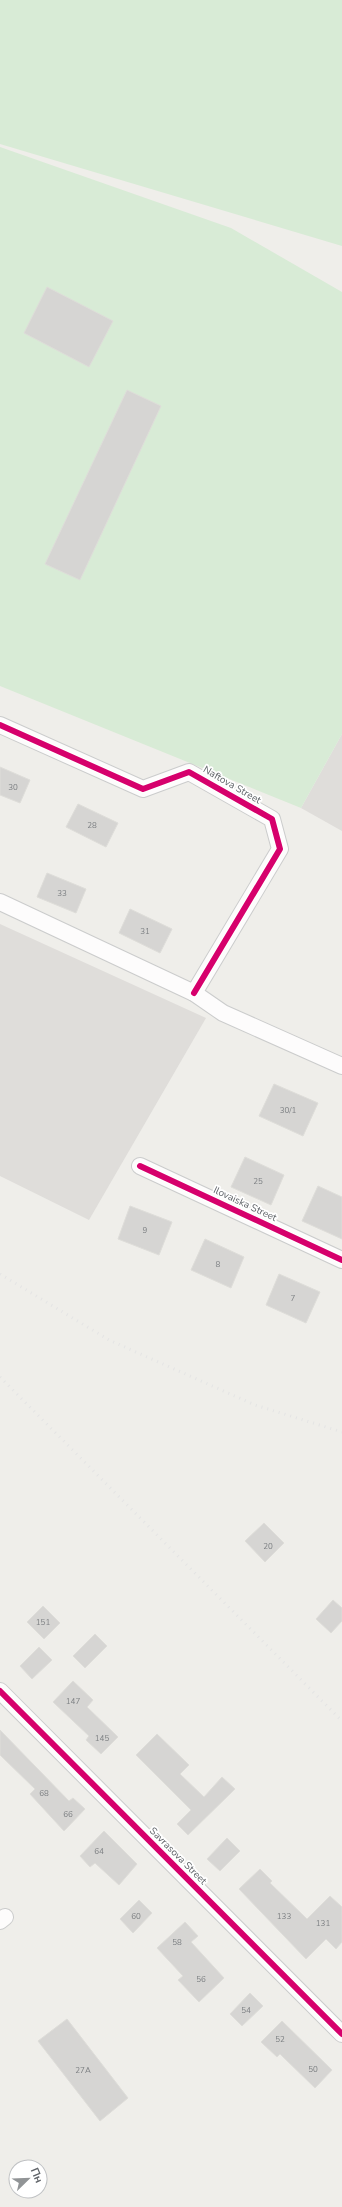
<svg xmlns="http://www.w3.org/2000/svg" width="342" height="2207" font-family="'Nunito Sans',sans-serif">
	<rect width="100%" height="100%" fill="#efeeea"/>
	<g fill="#dfddda">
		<polygon points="342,734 342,831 301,808"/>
		<polygon points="0,924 206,1018 89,1220 0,1176"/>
	</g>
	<g fill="#d8ebd6">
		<polygon points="0,0 342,0 342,246 0,144"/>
		<polygon points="0,147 231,228 342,292 342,734 301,808 0,686"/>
	</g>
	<g fill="#d6d5d3" stroke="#deddd9">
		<polygon points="47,287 113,321 89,367 24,333"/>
		<polygon points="127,390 161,406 80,580 45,564"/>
		<polygon points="0,767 30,780 20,803 0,795"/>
		<polygon points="78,804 118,823 106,847 66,827"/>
		<polygon points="47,873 86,889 76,913 37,897"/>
		<polygon points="130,909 172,929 160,953 119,933"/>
		<polygon points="274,1084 318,1103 303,1136 259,1116"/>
		<polygon points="245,1157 284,1175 271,1205 231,1187"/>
		<polygon points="318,1186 342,1197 342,1239 302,1221"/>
		<polygon points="130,1206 172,1222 159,1255 118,1239"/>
		<polygon points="205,1239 244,1257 231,1288 191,1270"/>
		<polygon points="279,1274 320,1292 306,1323 266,1305"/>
		<polygon points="264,1523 284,1543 265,1562 245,1541"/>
		<polygon points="333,1600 342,1608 342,1621 331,1633 316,1619"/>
		<polygon points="43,1606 60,1623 44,1639 27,1622"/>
		<polygon points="95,1634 107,1646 85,1668 73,1656"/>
		<polygon points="39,1647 52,1660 32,1679 20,1666"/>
		<polygon points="73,1681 93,1700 87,1707 118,1737 101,1754 86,1740 89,1736 53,1702"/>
		<polygon points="0,1730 69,1801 73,1798 85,1809 64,1831 30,1794 35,1789 0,1755"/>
		<polygon points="157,1734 189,1765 180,1774 204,1797 222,1777 235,1789 188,1835 177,1824 191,1810 136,1755"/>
		<polygon points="104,1831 137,1864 119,1885 95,1863 90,1867 80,1856"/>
		<polygon points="227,1838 240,1851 220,1871 207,1859"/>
		<polygon points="260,1869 272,1881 270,1883 307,1919 330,1896 342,1907 342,1942 336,1949 326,1939 306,1959 239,1889"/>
		<polygon points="139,1900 152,1913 133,1933 120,1919"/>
		<polygon points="185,1922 198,1936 191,1942 224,1978 199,2002 178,1980 183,1976 157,1948"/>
		<polygon points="250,1993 263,2006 242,2026 230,2014"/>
		<polygon points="67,2019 128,2098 100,2121 38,2041"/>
		<polygon points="282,2021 332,2070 315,2088 280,2054 277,2057 261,2042"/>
	</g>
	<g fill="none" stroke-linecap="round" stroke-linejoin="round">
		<g stroke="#cbcccc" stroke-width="18">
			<g id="minor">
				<polyline points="0,725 143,789 189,772 272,819 280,849 194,993"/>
				<polyline points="0,902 194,993 223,1013 342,1066"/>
				<polyline points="140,1166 342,1260"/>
				<polyline points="0,1691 342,2034"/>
				<polyline points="0,1921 5,1917"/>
			</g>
		</g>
		<use href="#minor" stroke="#fdfcfc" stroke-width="16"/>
		<g stroke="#e4e4e4" stroke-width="3" stroke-dasharray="1 5" stroke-linecap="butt">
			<polyline points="0,1274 109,1340 255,1405 342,1432"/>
			<polyline points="0,1377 342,1721"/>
		</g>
		<g stroke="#fff" stroke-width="8">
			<g id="cycleway">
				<polyline points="0,725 143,789 189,772 272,819 280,849 194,993"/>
				<polyline points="140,1166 342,1260"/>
				<polyline points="0,1691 342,2034"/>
			</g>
		</g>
		<use href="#cycleway" stroke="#d6006c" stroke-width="6"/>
	</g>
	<g text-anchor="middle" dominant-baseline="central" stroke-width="3.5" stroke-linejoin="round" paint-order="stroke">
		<g font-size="8" fill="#7e8184">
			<text x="13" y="787">30</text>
			<text x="92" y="825">28</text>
			<text x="62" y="893">33</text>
			<text x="145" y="931">31</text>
			<text x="288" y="1110">30/1</text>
			<text x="258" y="1181">25</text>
			<text x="145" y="1230">9</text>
			<text x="218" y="1264">8</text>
			<text x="293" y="1298">7</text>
			<text x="268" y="1546">20</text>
			<text x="43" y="1622">151</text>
			<text x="73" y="1701">147</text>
			<text x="102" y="1738">145</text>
			<text x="44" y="1793">68</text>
			<text x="68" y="1814">66</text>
			<text x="99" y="1851">64</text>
			<text x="136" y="1916">60</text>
			<text x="284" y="1916">133</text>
			<text x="323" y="1923">131</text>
			<text x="177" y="1942">58</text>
			<text x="201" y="1979">56</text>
			<text x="246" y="2010">54</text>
			<text x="280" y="2039">52</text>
			<text x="313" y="2069">50</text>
			<text x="83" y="2070">27А</text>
		</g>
		<g font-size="10" fill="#5f6368" stroke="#fff">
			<text transform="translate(232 785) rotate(30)">Naftova Street</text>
			<text transform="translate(245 1204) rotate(25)">Ilovaiska Street</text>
			<text transform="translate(178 1856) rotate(45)">Savrasova Street</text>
		</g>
	</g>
	<g transform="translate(28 2179) rotate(67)"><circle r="19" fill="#ffffff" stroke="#bfc1c3"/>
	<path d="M0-3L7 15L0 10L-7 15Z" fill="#919496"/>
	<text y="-6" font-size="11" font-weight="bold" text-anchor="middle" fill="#5f6368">Пн</text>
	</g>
</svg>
